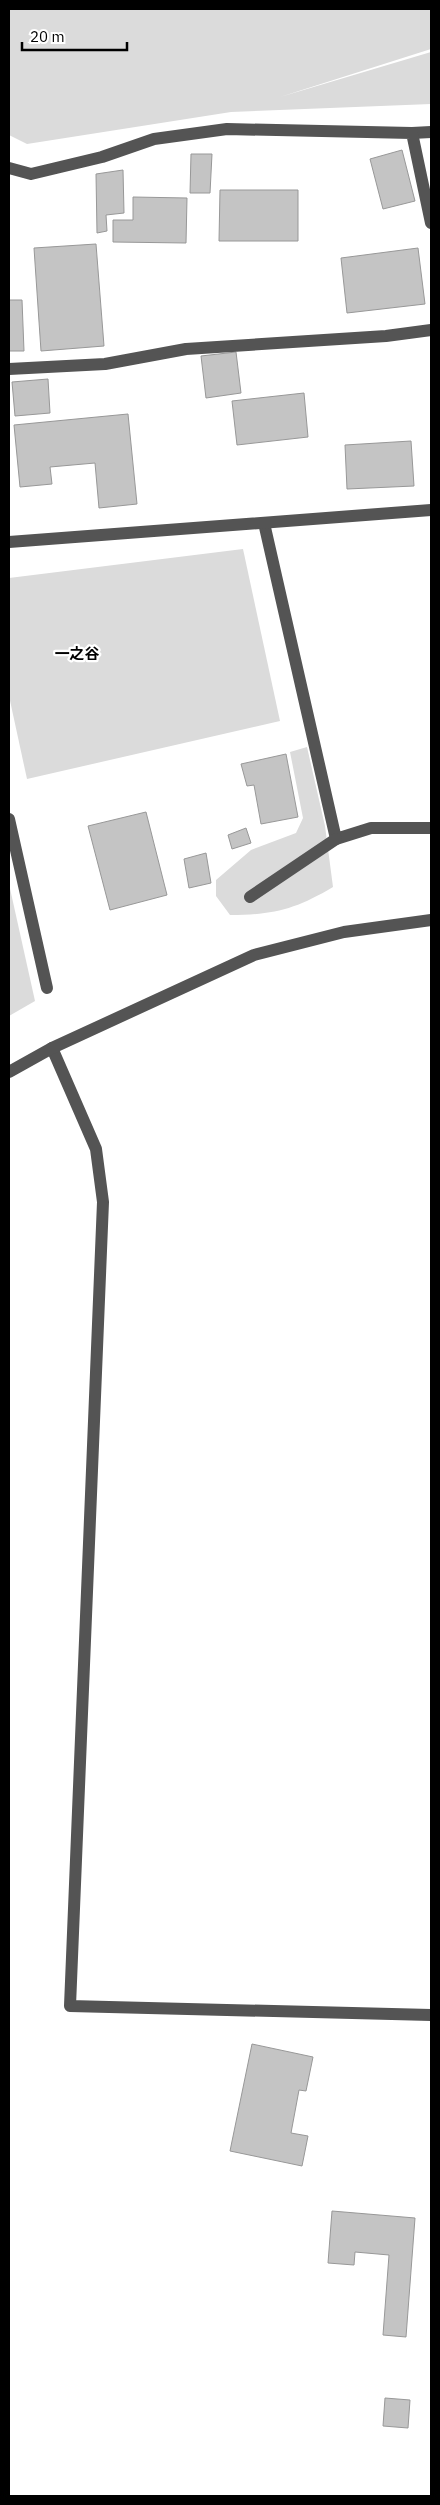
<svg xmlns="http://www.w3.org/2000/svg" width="440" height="2505" font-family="'IBM Plex Sans','Noto Sans JP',sans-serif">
	<rect width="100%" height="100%" fill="#fff"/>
	<g fill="#dbdbdb">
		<polygon points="9,9 431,9 431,49 280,97 431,52 431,104 231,112 27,144 9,135"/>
		<polygon points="243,549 280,721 27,779 9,696 9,578"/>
		<path d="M307,747L325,826L333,887C296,909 274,915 230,915L216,896V880L251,850L296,833L303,818L290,752Z"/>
		<polygon points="9,884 35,1001 9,1016"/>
	</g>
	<g fill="#c4c4c4" stroke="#989898">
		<polygon points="402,150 415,201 383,209 370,159"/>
		<polygon points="191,154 212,154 210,193 190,193"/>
		<polygon points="123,170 124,213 106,215 107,231 97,233 96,174"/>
		<polygon points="220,190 298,190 298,241 219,241"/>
		<polygon points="133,197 187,198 186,243 113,242 113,220 133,220"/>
		<polygon points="96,244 104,346 41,351 34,248"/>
		<polygon points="418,248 425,304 347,313 341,258"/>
		<polygon points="9,300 22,300 24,351 9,351"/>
		<polygon points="236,352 241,393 206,398 201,356"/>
		<polygon points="48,379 50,413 15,416 12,382"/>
		<polygon points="304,393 308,437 237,445 232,401"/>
		<polygon points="128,414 137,504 99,508 95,463 50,467 52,484 20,487 14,425"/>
		<polygon points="411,441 414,486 347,489 345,445"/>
		<polygon points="286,754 298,817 261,824 254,785 247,786 241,764"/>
		<polygon points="146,812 167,895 110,910 88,826"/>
		<polygon points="246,828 251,843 232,849 228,835"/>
		<polygon points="206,853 211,883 189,888 184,859"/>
		<polygon points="252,2044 313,2057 306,2091 299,2090 291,2133 308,2136 302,2166 230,2151"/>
		<polygon points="332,2211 415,2218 406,2337 383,2335 389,2255 355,2252 354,2265 328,2263"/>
		<polygon points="385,2398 410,2400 408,2428 383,2426"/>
	</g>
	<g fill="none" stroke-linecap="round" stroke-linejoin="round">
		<g stroke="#545454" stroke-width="12">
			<polyline points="412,133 431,132"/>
			<polyline points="9,168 31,174 102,157 154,139 227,129 412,133 431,223"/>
			<polyline points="9,369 105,364 186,349 386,336 431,330"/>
			<polyline points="264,523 336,839 371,828 431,828"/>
			<polyline points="9,542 431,510"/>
			<polyline points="9,819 47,988"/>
			<polyline points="250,897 336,839"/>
			<polyline points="52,1048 96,1149 103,1202 70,2006 431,2015"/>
			<polyline points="9,1072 52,1048 254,955 344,932 431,920"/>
		</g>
	</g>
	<g text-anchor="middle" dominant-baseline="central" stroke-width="4.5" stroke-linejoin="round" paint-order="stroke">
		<g font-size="15" font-weight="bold" fill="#000" stroke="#fff">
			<text x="77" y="653">一之谷</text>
		</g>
	</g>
	<rect width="440" height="2505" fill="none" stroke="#000000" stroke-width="20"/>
	<path d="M22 42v8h105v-8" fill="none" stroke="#000000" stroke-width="2.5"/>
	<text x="30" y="42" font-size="15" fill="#000000" stroke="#ffffff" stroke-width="4" paint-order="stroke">20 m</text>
</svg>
